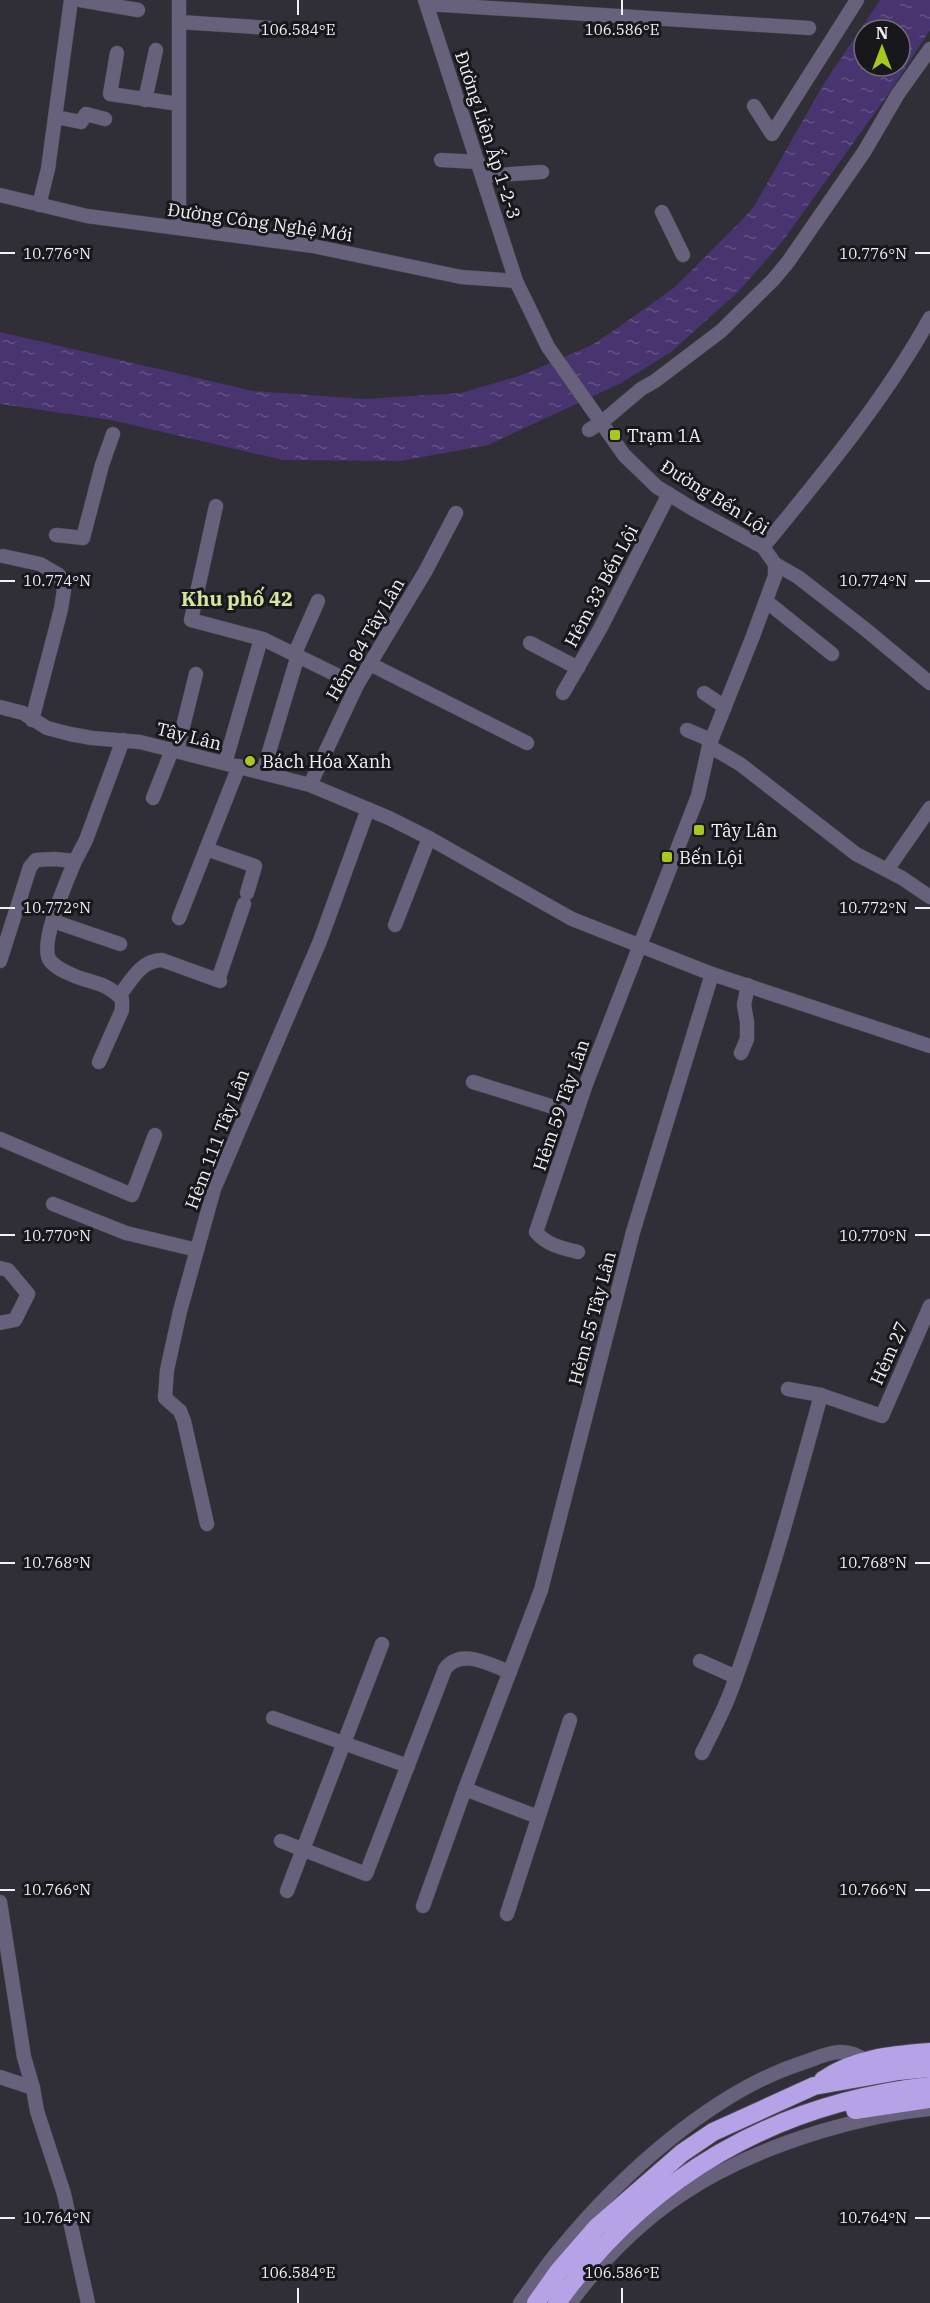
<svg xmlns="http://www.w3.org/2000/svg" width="930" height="2303" font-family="'IBM Plex Serif',serif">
	<defs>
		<pattern id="water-ripples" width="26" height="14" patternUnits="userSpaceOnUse" patternTransform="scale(1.5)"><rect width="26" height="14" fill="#48346f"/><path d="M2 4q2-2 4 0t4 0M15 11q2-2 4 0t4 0" fill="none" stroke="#635284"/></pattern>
	</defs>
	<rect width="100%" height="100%" fill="#302e37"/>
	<path fill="url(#water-ripples)" fill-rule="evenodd" d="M880,0H930V30L887,96L782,242L738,292L671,352L621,383L488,445L401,461L283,460L111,420L0,404V332L253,391L364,399L461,393L522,375L590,346L619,327L675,287L737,225L753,208L823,85ZM864,30H900V66H864Z"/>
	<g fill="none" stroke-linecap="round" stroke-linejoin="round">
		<g stroke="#4b4952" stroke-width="15">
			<g id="minor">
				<polyline points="80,0 138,10"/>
				<polyline points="425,0 516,281 548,347 624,455 657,487 693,509 763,547 775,564"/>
				<polyline points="427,4 809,28"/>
				<polyline points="179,22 270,28"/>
				<polyline points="117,53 110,94 179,104"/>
				<polyline points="145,100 156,50"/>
				<polyline points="754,106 772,134 857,0"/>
				<polyline points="56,117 81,122 86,114 105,119"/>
				<polyline points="441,160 478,162"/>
				<polyline points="483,176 542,172"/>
				<polyline points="0,195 87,216 313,246 461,277 516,281"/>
				<polyline points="39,205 48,169 71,0"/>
				<polyline points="662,212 683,255"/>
				<polyline points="179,228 179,0"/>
				<polyline points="589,430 602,422 641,389 655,381 721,331 773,280 788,262 864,152 898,94 930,49"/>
				<polyline points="216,506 191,620 263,639 357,685"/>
				<polyline points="56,535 83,538 102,465 113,434"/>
				<path d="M763,547C823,474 884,401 930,318"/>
				<polyline points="3,556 40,564 59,575 64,590 61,609 32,720"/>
				<polyline points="775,564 798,577 865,629 930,683"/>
				<polyline points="766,601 832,654"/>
				<polyline points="530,643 578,668"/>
				<polyline points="295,653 318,601"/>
				<polyline points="370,664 527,743"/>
				<polyline points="563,693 600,629 669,494"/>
				<polyline points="704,693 725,707"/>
				<polyline points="0,707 23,713 47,728 70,734 92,738 140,742 310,785 389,818 429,838 572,919 712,974 930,1046"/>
				<polyline points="687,730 711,740"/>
				<polyline points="709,746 740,764 856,854 902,878 930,897"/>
				<polyline points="177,751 196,674"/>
				<polyline points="225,763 261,639"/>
				<polyline points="263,772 298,655"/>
				<polyline points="310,785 357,685 425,572 456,513"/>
				<polyline points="153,798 172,750"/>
				<polyline points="206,849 255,866 247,893"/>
				<path d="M75,861C67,881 40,940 49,959C54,968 68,973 77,977C97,984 106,983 122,999V1010L99,1062"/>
				<polyline points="887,870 930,808"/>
				<polyline points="179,918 239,766"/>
				<polyline points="53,921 120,944"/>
				<polyline points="395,925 429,838"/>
				<polyline points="0,961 30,867 36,860 54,859 75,861 86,840 123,740"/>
				<polyline points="218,980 244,904"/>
				<path d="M119,996C131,981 141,960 162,960L220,981"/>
				<polyline points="741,1053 747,1039 747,1022 744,1005 748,985"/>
				<polyline points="473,1082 576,1114"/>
				<polyline points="0,1139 132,1195 155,1135"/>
				<polyline points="53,1204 126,1233 197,1250"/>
				<path d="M578,1252C561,1248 547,1245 536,1232L586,1084L698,796L709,746L753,636L775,576V564"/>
				<polyline points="0,1268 8,1270 28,1294 15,1320 0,1323"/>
				<polyline points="788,1389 821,1395 882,1416 930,1306"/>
				<polyline points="207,1524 184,1421 180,1411 165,1398 167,1370 180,1311 214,1189 320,941 368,809"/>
				<polyline points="700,1661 736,1677"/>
				<polyline points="273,1718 408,1766"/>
				<path d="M702,1753C712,1733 723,1712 731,1691C767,1594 794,1494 821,1395"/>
				<polyline points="465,1789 541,1590 633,1232 712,974"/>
				<path d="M281,1841L366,1874L445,1669C461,1647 490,1665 510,1672"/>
				<polyline points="287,1891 382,1644"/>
				<polyline points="0,1902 24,2057 33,2088"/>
				<polyline points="423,1906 465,1789 538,1817"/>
				<polyline points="507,1914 570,1720"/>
				<polyline points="0,2077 33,2088 37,2111 64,2194 88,2303"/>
				<path d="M520,2303C534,2285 546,2265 561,2248C620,2176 712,2092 802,2063C826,2055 843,2044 866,2061"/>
				<path d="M570,2303C639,2211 713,2164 822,2131C857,2121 894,2112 930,2109"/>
			</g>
		</g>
		<g stroke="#4b4952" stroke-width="20">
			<g id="highway">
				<path d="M823,2080C854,2058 893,2055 930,2052"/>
				<polyline points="855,2110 930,2099"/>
				<polyline points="536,2303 558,2272 597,2227 682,2153 713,2132 814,2086 899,2071 930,2068"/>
				<path d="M557,2303C648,2176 775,2103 930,2086"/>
			</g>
		</g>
		<use href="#minor" stroke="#68617c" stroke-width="14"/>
		<use href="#highway" stroke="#b6a2e7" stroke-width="18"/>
	</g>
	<path fill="none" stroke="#f2f0f6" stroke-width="2" d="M298,0V15M622,0V15M0,253H15M915,253H930M0,581H15M915,581H930M0,908H15M915,908H930M0,1235H15M915,1235H930M0,1563H15M915,1563H930M0,1890H15M915,1890H930M0,2218H15M915,2218H930M298,2288V2303M622,2288V2303"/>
	<g fill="#a7c81f" stroke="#18171b" stroke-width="2">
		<rect x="609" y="429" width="12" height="12" rx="3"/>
		<circle cx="250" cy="761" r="6"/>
		<rect x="693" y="824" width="12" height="12" rx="3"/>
		<rect x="661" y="851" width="12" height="12" rx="3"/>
	</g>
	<g text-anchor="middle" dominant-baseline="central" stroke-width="6" stroke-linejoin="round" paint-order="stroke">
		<g font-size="18" fill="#f2f0f6" stroke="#18171b">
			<text transform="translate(488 135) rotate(72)">Đường Liên Ấp 1-2-3</text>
			<text transform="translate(260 222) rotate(8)">Đường Công Nghệ Mới</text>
			<text transform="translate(715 497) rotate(32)">Đường Bến Lội</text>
			<text transform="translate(601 586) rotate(-62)">Hẻm 33 Bến Lội</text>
			<text transform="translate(365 639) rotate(-60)">Hẻm 84 Tây Lân</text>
			<text transform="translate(189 736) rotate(14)">Tây Lân</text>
			<text transform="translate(561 1105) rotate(-71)">Hẻm 59 Tây Lân</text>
			<text transform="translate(217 1139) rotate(-69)">Hẻm 111 Tây Lân</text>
			<text transform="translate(592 1318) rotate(-75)">Hẻm 55 Tây Lân</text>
			<text transform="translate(889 1353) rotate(-66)">Hẻm 27</text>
		</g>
		<g font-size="18" fill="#f2f0f6" stroke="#18171b" text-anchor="start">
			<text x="627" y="435">Trạm 1A</text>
			<text x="262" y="761">Bách Hóa Xanh</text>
			<text x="711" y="830">Tây Lân</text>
			<text x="679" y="857">Bến Lội</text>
		</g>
		<g font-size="20" font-weight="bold" fill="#d2e79b" stroke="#18171b">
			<text x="237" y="598">Khu phố 42</text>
		</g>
	</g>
	<g font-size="15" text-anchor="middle" fill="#f2f0f6" stroke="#18171b" stroke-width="6" stroke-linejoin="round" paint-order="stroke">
		<text x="298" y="35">106.584°E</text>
		<text x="622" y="35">106.586°E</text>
		<text x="57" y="259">10.776°N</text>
		<text x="873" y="259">10.776°N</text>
		<text x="57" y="586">10.774°N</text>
		<text x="873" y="586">10.774°N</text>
		<text x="57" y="913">10.772°N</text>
		<text x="873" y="913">10.772°N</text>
		<text x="57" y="1241">10.770°N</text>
		<text x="873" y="1241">10.770°N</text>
		<text x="57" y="1568">10.768°N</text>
		<text x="873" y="1568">10.768°N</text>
		<text x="57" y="1895">10.766°N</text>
		<text x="873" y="1895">10.766°N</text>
		<text x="57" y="2223">10.764°N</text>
		<text x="873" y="2223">10.764°N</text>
		<text x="298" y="2278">106.584°E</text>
		<text x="622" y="2278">106.586°E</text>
	</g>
	<g transform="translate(882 48)"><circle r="28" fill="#18171b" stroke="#6f6e73" stroke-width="1.5"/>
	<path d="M0-4.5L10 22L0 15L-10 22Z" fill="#a7c81f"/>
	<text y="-9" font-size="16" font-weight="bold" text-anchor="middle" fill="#f2f0f6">N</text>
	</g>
</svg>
